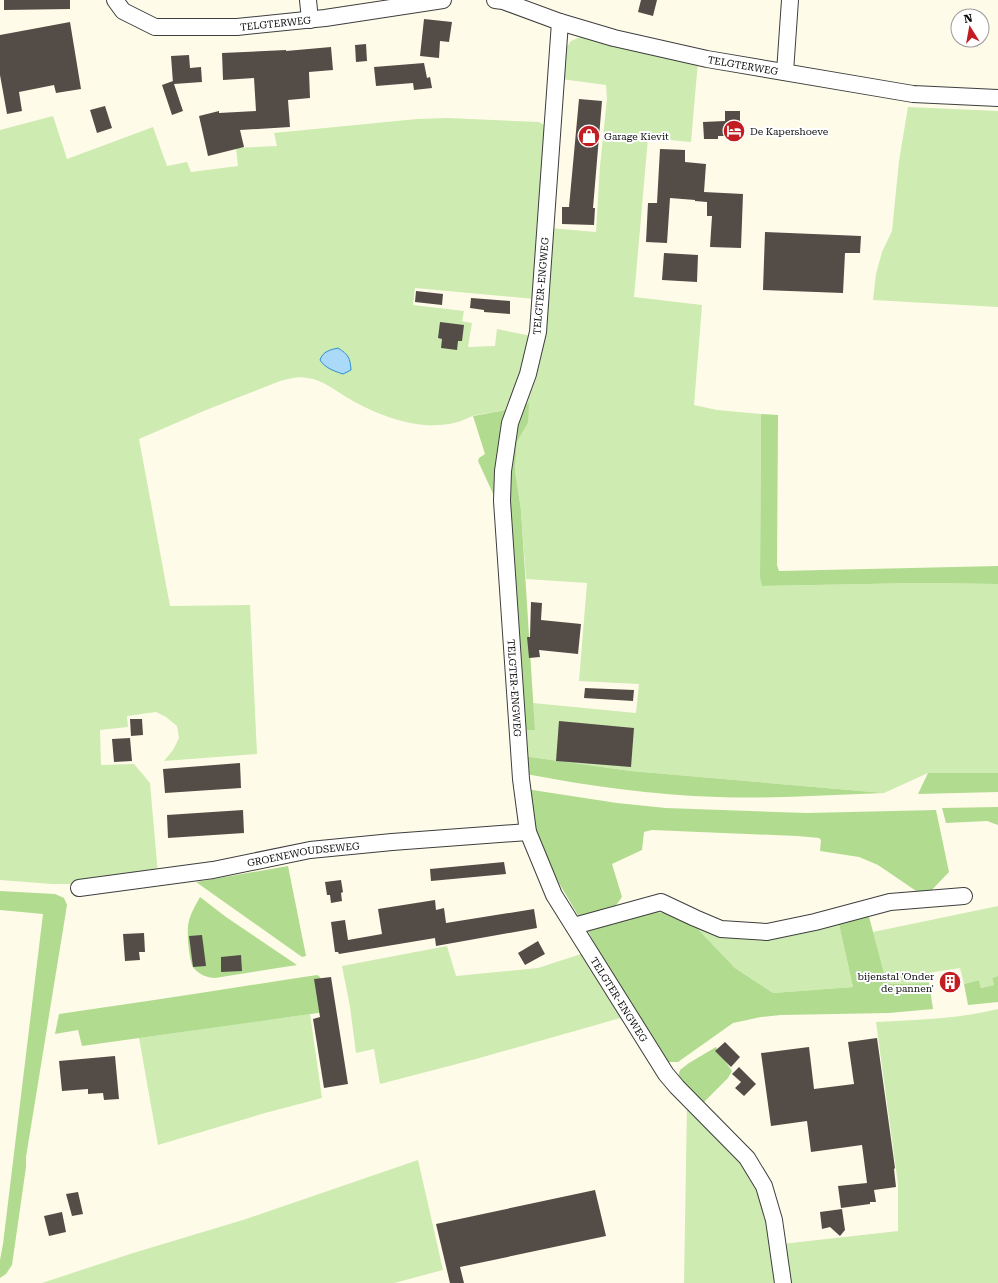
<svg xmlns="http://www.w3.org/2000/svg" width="998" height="1283" font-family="'Roboto Serif',serif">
	<rect width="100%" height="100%" fill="#fffbe9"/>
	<g fill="#ceebb1">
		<polygon points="583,36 698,61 691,142 648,138 634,297 702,305 694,405 717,410 761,414 760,578 762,586 920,583 998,584 998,773 928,773 884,793 631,771 523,756 521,730 535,730 533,703 636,713 639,684 579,681 587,583 526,579 521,510 515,470 517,442 528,423 524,406 549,228 596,232 600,166 607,99 606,85 561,79 565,49 571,41"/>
		<polygon points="908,107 998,111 998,307 873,300 876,274 882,252 892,231 899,161"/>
		<path d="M53,116L67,159L153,127L167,166L187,162L191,172L238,166L236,148L277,146L274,133L417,119L448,118L539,122L546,126L535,299L415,288L413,305L464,311L462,321L472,323L468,347L495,346L497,329L531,336L511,409C499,411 487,413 475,415C470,417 466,419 461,421C446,426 430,426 416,424C392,420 368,410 348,398C334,390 323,380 307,378C298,376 289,379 280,381L206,410L139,439L170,606L250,605L257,754L164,761L173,750L179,738L177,726L166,717L156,712L127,716L128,727L100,730L101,765L134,764L150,783L158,875L85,884H52L0,880V130Z"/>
		<polygon points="998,906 998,976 992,978 994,985 981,988 979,980 964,984 960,968 928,973 929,983 887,984 873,932"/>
		<polygon points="838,920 853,987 773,993 735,968 694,925 716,932"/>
		<polygon points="447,946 456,976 538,968 581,954 624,1017 476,1059 380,1084 374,1049 356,1053 350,1007 342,966"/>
		<path d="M998,1009V1283H788L782,1244L898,1231V1184L876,1022C917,1020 958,1019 998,1009Z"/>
		<polygon points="310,1014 322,1098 265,1113 158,1145 139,1038"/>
		<polygon points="687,1103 751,1172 762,1193 778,1283 684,1283"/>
		<polygon points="418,1160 443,1270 394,1283 42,1283 130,1254 246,1219"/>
	</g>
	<g fill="#b1dc90">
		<polygon points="529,403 528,423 517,442 515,470 521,510 535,730 521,730 508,519 511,446 524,406"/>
		<polygon points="511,409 496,500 478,461 479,458 485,454 473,416"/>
		<polygon points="761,414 778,415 777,565 779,571 998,566 998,584 920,583 762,586 760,578"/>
		<path d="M523,756L631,771L884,793C828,795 772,799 717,797C653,795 589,786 526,774Z"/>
		<polygon points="928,773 998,773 998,792 918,794"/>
		<polygon points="526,789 617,803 666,808 806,813 936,810 949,872 925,897 878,865 859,857 820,851 821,840 819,838 797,836 652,830 644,832 642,850 612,864 622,897 614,908 579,917 546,861 534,832"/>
		<polygon points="998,807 998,825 987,821 946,823 942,808"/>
		<polygon points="288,866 306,956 302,957 196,882"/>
		<polygon points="0,891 55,894 64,898 67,905 26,1157 26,1167 12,1265 6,1274 0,1278 0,1260 3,1244 43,914 0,910"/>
		<path d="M200,897L226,917L297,965L215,978C207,978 198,974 193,967C189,960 187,934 188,926C189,916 195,906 200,897Z"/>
		<polygon points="648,911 674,914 694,925 735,968 773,993 853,987 838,920 868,913 887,984 929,983 933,1009 889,1013 781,1015 761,1017 733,1023 678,1062 665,1062 614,981 588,931 620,919"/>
		<path d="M317,975L319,976L321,979L326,1011L318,1013L82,1046L78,1030L55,1034L59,1014C145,1002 231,988 317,975Z"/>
		<polygon points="998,976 998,1002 968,1005 964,984 979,980 981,988 994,985 992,978"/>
		<polygon points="716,1047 732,1071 728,1078 702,1104 678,1077 680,1070 689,1063"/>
	</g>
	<path fill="#abdaf9" stroke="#2e8fd4" d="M338,348C349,355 350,358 351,370L343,374C334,371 325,368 320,360C323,351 330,350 338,348Z"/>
	<g fill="#544c47">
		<polygon points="4,0 70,0 70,9 4,10"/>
		<polygon points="641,0 657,0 653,16 638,12"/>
		<polygon points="424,19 452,22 449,42 440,41 439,58 420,56"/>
		<polygon points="70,22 81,89 56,93 54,85 19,92 22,111 7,114 0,75 0,35"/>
		<polygon points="366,44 367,61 356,62 355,45"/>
		<polygon points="331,47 333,70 309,72 310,98 288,100 290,127 240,130 244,147 208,156 199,116 219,111 219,113 256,111 254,78 223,80 222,53 286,50 286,51"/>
		<polygon points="189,55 190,68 201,67 202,82 174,84 183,111 172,115 162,85 173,81 173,83 171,56"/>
		<polygon points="424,63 427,78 430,77 432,88 414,90 413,83 376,86 374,67"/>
		<polygon points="579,99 602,101 593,208 595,208 594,225 562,224 562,207 569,207"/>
		<polygon points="105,106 112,128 97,133 90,110"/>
		<polygon points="725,111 740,111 740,136 718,136 718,139 704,139 703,122 725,121"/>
		<polygon points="660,149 685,150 685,162 706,164 704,192 743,194 741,248 710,247 712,216 707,216 707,202 695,201 695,200 670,198 667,243 646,242 648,203 657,203"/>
		<polygon points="765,232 861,236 860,253 845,253 843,293 763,290"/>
		<polygon points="664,253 698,255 697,282 662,280"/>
		<polygon points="416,291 443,294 442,305 415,302"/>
		<polygon points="471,298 510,301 510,314 484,312 484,310 470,308"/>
		<polygon points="440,322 464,325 462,341 458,341 457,350 441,348 442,339 438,338"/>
		<polygon points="531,602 542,603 541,620 581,624 578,654 539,650 540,657 529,658 527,637 530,637"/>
		<polygon points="585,688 634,690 633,701 584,698"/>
		<polygon points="130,719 142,719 143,735 131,736"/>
		<polygon points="559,721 634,728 631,767 556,761"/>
		<polygon points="130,738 132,761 114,762 112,739"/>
		<polygon points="240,763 241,788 165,793 163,769"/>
		<polygon points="243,810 244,833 168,838 167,815"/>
		<polygon points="504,862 506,874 431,881 430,869"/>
		<polygon points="341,880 343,892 341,893 342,901 331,903 330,895 327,895 325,882"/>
		<polygon points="435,900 436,910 444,908 446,923 534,909 537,928 436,946 435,938 339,954 338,952 335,952 331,922 345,920 348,940 382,934 378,909"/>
		<polygon points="144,933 145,952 139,952 140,960 125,961 123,934"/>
		<polygon points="202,935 206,966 193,967 189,936"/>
		<polygon points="538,941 545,954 525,965 518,953"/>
		<polygon points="241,955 242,971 221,972 221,957"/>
		<polygon points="331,977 348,1084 324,1088 313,1019 320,1017 314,979"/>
		<polygon points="877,1038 895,1168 894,1169 896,1187 874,1190 876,1202 870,1202 870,1204 841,1208 838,1186 867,1183 862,1145 811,1152 807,1121 771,1126 761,1053 809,1047 814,1089 854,1084 848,1042"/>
		<polygon points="725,1042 740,1057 731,1067 715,1051"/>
		<polygon points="115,1056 119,1099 104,1100 103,1093 88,1094 88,1089 62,1091 59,1061"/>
		<polygon points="739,1067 756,1084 744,1096 735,1088 741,1082 732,1074"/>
		<polygon points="595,1190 606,1236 460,1267 464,1283 450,1283 436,1224"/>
		<polygon points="78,1192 83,1214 72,1216 66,1194"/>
		<polygon points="842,1209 845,1230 840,1236 830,1227 822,1229 820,1212"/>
		<polygon points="62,1212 66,1232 49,1236 44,1216"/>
	</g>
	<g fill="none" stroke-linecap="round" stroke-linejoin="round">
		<g stroke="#3e3e3e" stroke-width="18">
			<g id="minor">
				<path id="s1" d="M115,0L123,11L155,27H237L325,18L443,0"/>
				<polyline points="308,0 310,20"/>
				<path id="s2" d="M495,0L503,1L560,22L614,38L707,59L913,94L998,98"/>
				<path id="s3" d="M560,22L538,332L528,374L510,423L503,471L502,501L521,779L528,832L554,895L666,1074L677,1087L747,1158L764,1186L774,1220L783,1283"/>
				<polyline points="785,72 790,0"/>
				<path id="s4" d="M79,888L213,870L310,850L392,842L528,832"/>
				<polyline points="574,926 661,902 695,918 721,929 767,932 815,922 890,902 964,896"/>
			</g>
		</g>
		<use href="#minor" stroke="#fff" stroke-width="16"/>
	</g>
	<defs>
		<g id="hotel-disc" transform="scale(1.15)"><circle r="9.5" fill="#c11d22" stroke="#fff"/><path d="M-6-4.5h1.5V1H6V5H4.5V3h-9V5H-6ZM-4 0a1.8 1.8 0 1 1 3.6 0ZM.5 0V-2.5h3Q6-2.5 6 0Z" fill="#fff"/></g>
		<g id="shop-disc" transform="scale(1.15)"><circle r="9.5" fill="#c11d22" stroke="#fff"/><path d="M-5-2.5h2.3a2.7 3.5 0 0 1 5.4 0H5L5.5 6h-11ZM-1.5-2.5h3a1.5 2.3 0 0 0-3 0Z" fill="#fff"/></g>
		<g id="building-disc" transform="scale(1.15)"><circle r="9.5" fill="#c11d22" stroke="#fff"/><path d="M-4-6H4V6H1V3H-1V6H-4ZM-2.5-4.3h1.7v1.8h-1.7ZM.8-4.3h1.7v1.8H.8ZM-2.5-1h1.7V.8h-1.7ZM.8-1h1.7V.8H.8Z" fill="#fff"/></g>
	</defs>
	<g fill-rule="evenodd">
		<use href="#hotel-disc" x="734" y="131"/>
		<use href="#shop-disc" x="589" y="136"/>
		<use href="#building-disc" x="950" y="982"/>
	</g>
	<g text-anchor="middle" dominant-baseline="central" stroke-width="4" stroke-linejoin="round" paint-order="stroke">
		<g font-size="10" fill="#0b0b0b" stroke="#fff">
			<text stroke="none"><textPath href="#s1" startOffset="170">TELGTERWEG</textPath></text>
			<text stroke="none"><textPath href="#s2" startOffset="257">TELGTERWEG</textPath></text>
			<text transform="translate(541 286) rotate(-85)">TELGTER-ENGWEG</text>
			<text stroke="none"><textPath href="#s3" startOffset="672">TELGTER-ENGWEG</textPath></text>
			<text stroke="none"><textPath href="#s4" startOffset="227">GROENEWOUDSEWEG</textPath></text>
			<text stroke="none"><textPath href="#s3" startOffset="1008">TELGTER-ENGWEG</textPath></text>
		</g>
		<g font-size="10" fill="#0b0b0b" stroke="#fff" text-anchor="start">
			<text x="750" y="131">De Kapershoeve</text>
			<text x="604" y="136">Garage Kievit</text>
			<text x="934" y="976" text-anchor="end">bijenstal 'Onder<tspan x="934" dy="12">de pannen'</tspan></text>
		</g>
	</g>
	<g transform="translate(970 28) rotate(349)"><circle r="19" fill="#ffffff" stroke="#9d9d9d"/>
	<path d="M0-3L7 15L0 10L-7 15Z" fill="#c11d22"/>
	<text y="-6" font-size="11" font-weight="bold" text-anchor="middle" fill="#0b0b0b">N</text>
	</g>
</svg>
